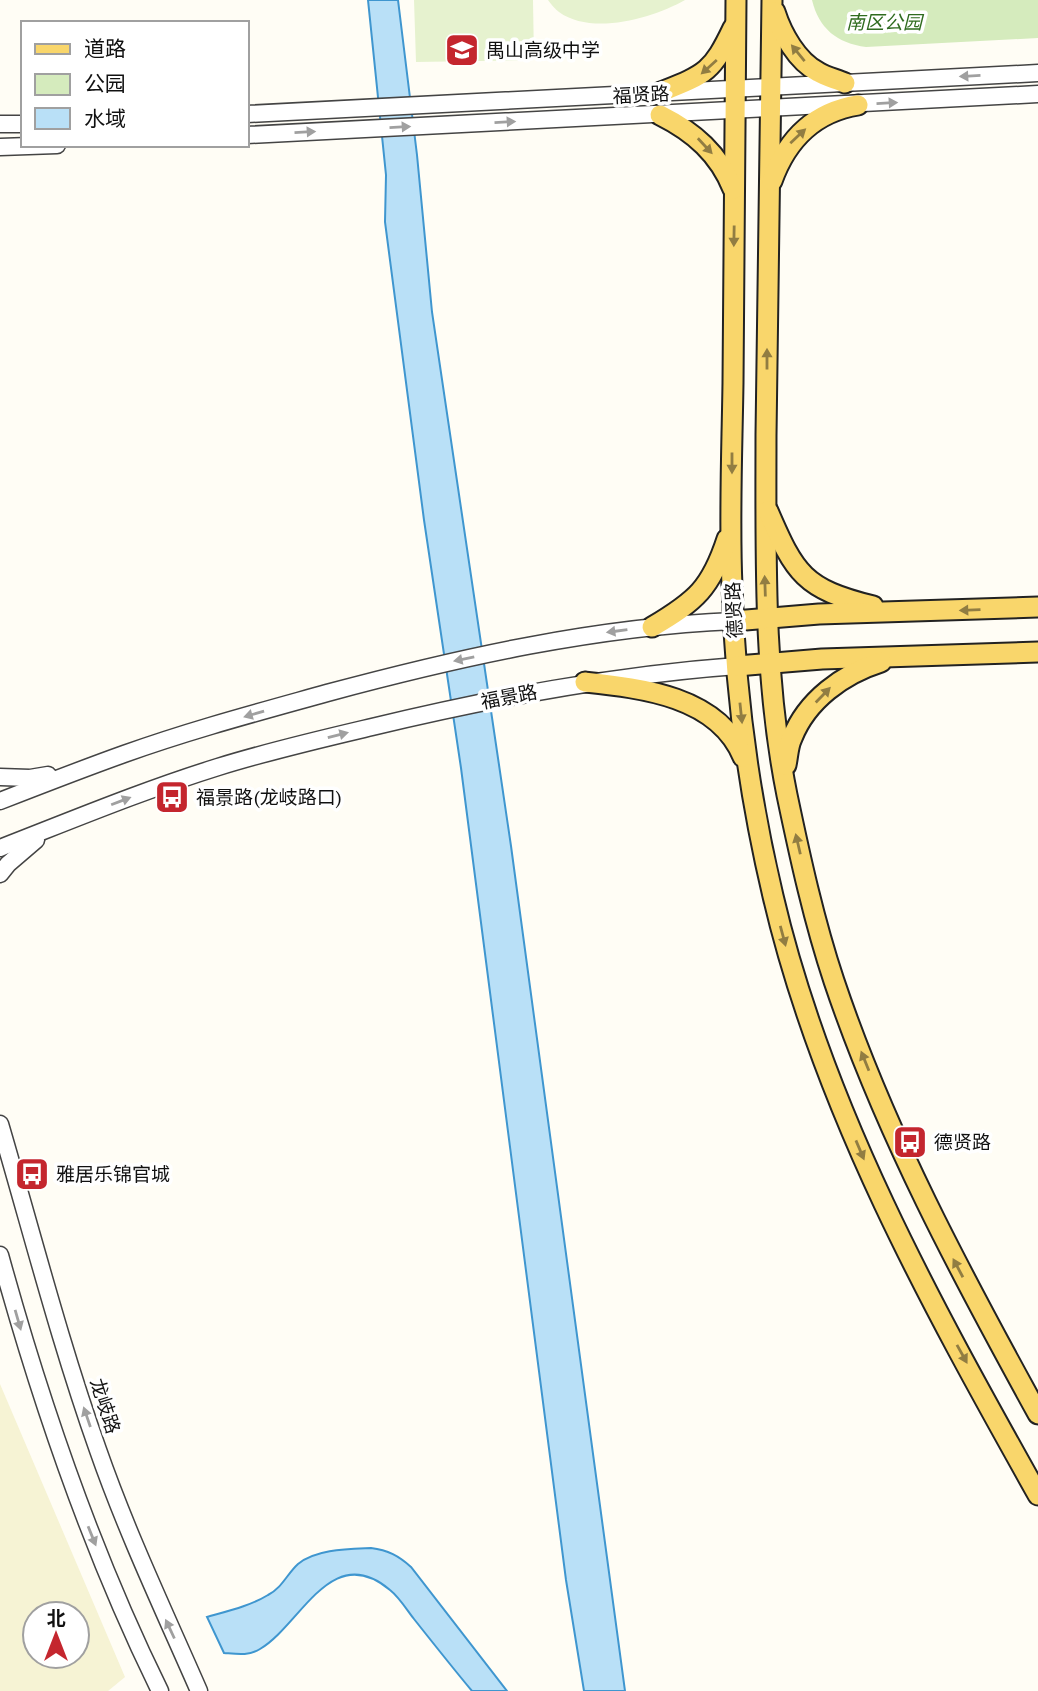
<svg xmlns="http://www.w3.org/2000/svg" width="1038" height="1691" font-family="'Crimson Pro','Noto Sans SC',serif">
	<rect width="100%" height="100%" fill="#fffdf5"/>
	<path fill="#f6f3d4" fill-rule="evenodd" d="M0,1384L125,1677L108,1691H0ZM35,1614H77V1656H35Z"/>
	<path fill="#d5ebbd" d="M812,0H1038V38L866,47C837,43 819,29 812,0Z"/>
	<g fill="#e6f2cf">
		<polygon points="414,0 533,0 534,60 416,62"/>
		<path d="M548,0H685C653,18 592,36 559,12C555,9 551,4 548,0Z"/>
	</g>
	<g fill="#b9e0f7" stroke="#3f96cf" stroke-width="2">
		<polygon points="368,0 398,0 417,155 432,312 511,846 625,1691 584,1691 566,1580 461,768 424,520 385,222 386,175"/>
		<path d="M371,1548C388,1550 399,1556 411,1567L507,1691H472C452,1667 433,1643 414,1619C407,1610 399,1597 390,1590C331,1540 301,1625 260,1649C249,1656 237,1654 224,1653L207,1617C228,1611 250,1606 268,1595C282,1588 287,1574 298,1564C316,1549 349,1549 371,1548Z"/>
	</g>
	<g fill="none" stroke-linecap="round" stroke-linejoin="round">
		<g stroke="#444" stroke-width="19">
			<g id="minor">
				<polyline points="247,114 1038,73"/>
				<polyline points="0,124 23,124"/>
				<polyline points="247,135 1038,94"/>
				<polyline points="0,147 57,145"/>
				<polyline points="0,777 30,778 48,775"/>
				<path d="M0,801C41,785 82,769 124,754C191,730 259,712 327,693C461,657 595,627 734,621"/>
				<path d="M0,848C72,820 144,790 218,767C269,751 321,739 372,727C493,698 613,675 737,666"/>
				<polyline points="0,874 8,864 36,840"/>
				<path d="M0,1124C32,1233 60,1343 98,1450C127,1533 164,1611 199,1691"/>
				<path d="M0,1255C41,1404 91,1551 160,1691"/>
			</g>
		</g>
		<g stroke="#222" stroke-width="23">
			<g id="major">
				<path d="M736,0C735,128 734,255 733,383C732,451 729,519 732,586C735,691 749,795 773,896C823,1110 931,1304 1038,1495"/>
				<path d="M772,0C769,145 767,290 766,435C766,556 763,676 787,795C800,857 814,921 834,981C885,1133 961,1274 1038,1414"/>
				<path d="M775,12C782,34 797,61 818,72C826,77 836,79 845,83"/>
				<path d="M661,92C706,74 712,72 733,28"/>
				<path d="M660,115C694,132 719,154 733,189"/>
				<path d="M772,181C787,139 814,112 858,105"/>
				<path d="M768,511C795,574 804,589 873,606"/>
				<polyline points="734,621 819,614 1038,607"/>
				<path d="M652,627C696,601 711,588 727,539"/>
				<polyline points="737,666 822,659 1038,652"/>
				<path d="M585,682C641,688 718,696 743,757"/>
				<path d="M786,765C788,756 788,746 792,738C807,700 843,674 881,662"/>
			</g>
		</g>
		<use href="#minor" stroke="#fff" stroke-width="16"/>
		<use href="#major" stroke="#f9d66b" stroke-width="19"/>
	</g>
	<defs><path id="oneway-solid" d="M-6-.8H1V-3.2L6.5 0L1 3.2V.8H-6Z" transform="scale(1.75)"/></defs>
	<g fill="#917d42">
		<use href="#oneway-solid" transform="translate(798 53) rotate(-129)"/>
		<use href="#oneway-solid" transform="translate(709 67) rotate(138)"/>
		<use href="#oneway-solid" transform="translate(798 136) rotate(-43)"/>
		<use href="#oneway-solid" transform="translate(705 146) rotate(47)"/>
		<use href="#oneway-solid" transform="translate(734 236) rotate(91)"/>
		<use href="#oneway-solid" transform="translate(767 359) rotate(-90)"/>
		<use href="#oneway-solid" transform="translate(732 463) rotate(90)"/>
		<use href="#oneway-solid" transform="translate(765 586) rotate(-92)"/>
		<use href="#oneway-solid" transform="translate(970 610) rotate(178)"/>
		<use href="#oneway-solid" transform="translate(823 695) rotate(-46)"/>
		<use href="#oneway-solid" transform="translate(741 713) rotate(84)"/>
		<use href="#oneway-solid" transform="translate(798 844) rotate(-103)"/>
		<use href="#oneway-solid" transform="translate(783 936) rotate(75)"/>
		<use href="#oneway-solid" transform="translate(865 1061) rotate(-112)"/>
		<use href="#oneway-solid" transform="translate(860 1150) rotate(67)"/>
		<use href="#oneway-solid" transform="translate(958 1268) rotate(-118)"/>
		<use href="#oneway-solid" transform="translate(962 1354) rotate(61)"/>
	</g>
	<g fill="#a0a0a0">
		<use href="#oneway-solid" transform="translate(970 76) rotate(177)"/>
		<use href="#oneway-solid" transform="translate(887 103) rotate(-3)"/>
		<use href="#oneway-solid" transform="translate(505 122) rotate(-3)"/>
		<use href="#oneway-solid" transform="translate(400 127) rotate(-3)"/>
		<use href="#oneway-solid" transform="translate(305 132) rotate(-3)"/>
		<use href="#oneway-solid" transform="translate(617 631) rotate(172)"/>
		<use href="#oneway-solid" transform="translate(464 659) rotate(168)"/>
		<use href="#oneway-solid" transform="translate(254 714) rotate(164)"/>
		<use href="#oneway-solid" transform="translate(338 735) rotate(-14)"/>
		<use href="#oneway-solid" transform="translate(121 801) rotate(-21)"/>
		<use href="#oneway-solid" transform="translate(18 1320) rotate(74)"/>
		<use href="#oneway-solid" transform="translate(87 1417) rotate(-109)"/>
		<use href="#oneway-solid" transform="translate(92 1536) rotate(68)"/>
		<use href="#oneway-solid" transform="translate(170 1629) rotate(-115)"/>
	</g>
	<defs>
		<g id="school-square" transform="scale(1.75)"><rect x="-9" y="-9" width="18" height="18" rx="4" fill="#c4262e" stroke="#fff"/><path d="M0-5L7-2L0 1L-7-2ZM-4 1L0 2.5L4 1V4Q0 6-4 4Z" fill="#fff"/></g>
		<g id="bus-square" transform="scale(1.75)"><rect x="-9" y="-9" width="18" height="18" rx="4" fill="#c4262e" stroke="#fff"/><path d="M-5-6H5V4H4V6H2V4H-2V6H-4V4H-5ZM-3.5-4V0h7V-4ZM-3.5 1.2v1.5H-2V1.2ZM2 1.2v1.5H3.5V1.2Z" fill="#fff"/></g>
	</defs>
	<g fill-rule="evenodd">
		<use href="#school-square" x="462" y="50"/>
		<use href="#bus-square" x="172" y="797"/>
		<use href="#bus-square" x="910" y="1142"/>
		<use href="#bus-square" x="32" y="1174"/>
	</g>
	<g text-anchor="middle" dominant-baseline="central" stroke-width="7" stroke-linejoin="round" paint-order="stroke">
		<g font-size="19" font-style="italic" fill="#2f6b1f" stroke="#fff">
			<text x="884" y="22">南区公园</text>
		</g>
		<g font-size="19" fill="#111" stroke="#fff" text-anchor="start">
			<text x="486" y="50">禺山高级中学</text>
			<text x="196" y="797">福景路(龙岐路口)</text>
			<text x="934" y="1142">德贤路</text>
			<text x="56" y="1174">雅居乐锦官城</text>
		</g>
		<g font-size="19" fill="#111" stroke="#fff">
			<text transform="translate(641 95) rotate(-3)">福贤路</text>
			<text transform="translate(734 610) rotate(-93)">德贤路</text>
			<text transform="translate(509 697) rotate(-11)">福景路</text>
			<text transform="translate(105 1406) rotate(72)">龙岐路</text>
		</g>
	</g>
	<rect x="21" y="21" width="228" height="126" fill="#ffffff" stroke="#a0a0a0" stroke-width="2"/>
	<rect x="35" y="44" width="35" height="10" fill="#f9d66b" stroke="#a0a0a0" stroke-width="2"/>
	<text x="84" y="56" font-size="21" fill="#111111">道路</text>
	<rect x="35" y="74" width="35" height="21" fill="#d5ebbd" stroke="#a0a0a0" stroke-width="2"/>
	<text x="84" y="91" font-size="21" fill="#111111">公园</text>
	<rect x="35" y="108" width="35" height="21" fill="#b9e0f7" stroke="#a0a0a0" stroke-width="2"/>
	<text x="84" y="126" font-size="21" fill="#111111">水域</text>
	<g transform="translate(56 1635)"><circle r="33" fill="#ffffff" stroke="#a0a0a0" stroke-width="2"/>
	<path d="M0-5L12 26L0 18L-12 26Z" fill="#c4262e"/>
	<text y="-10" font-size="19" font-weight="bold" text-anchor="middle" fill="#111111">北</text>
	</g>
</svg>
